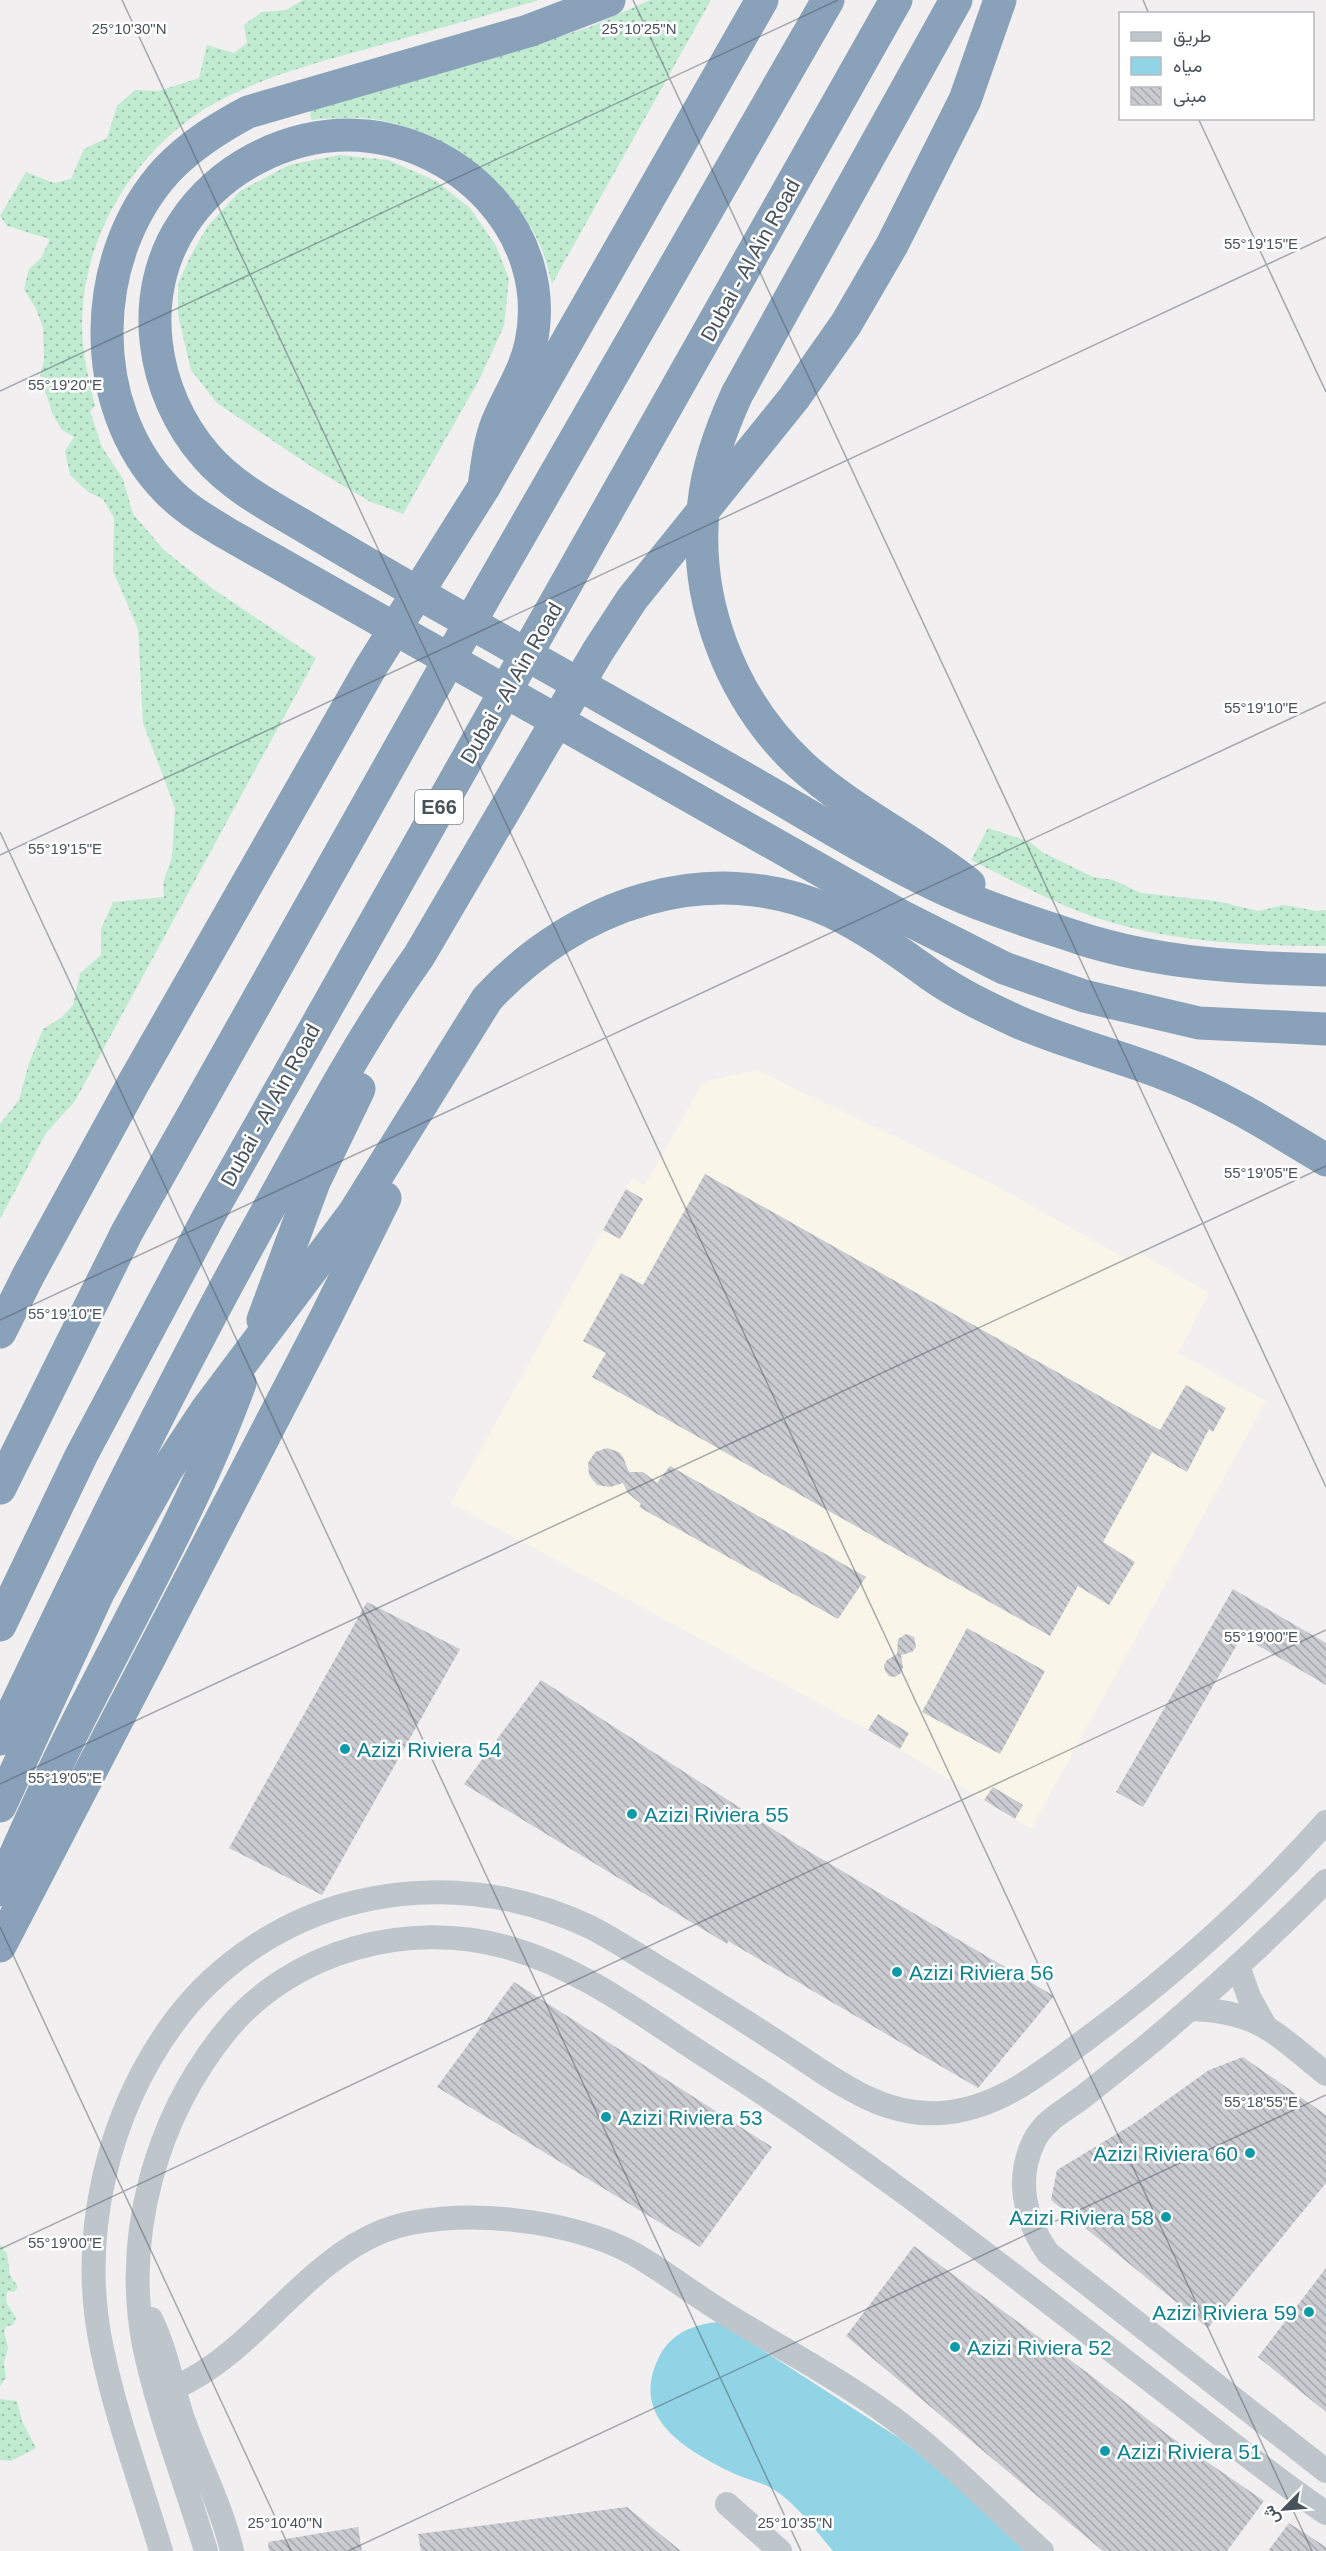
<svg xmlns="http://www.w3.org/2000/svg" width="1326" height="2551" font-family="Helvetica,Vazirmatn,sans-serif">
	<defs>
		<pattern id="garden-dots" width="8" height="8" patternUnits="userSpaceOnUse" patternTransform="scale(1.5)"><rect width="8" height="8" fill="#c0ebd1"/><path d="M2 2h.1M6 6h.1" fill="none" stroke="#9ec1ad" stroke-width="1.8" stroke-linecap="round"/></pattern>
		<pattern id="building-back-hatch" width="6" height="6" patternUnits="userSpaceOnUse" patternTransform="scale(1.5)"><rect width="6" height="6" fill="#c9cbd1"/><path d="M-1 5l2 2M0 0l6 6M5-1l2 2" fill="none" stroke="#a5a7ad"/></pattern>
	</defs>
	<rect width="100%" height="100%" fill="#f1efef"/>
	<polygon fill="#faf5e9" points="757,1070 993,1184 1128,1260 1135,1250 1209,1293 1178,1353 1266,1401 1031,1829 868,1730 451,1503 632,1178 645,1185 703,1082"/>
	<g fill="url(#garden-dots)">
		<path d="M303,0H539C478,18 417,34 356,52C307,65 259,79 215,103C136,147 82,235 82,326C82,353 89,380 95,406L90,411L102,447L123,479L133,514L164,550L213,589L316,658L75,1101L46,1133L0,1219V1124L19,1100L29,1063L43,1029L62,1017L73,1005L80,973L101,955V929L113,902L164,897L163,883L172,857L175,808L143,723L138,629L113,571L114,518L103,499L88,492L70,475L65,451L74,437L62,430L53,415L40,375L44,361L43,328L36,309L24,289L29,269L41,258L50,239L7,226L0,216L26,172L54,183L71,179L84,149L107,138L117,106L135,90L159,91L199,78L207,45L234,53L247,43L244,25L262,12L286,10Z"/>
		<path d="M650,0H711L552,284C548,270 545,254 538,241C508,180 451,136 384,121C361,116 335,118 311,120L310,106L523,48L590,27Z"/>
		<polygon points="339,155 388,160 436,181 470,208 496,246 509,279 504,326 479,380 403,514 369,501 315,469 217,403 191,370 178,315 178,284 190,257 207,227 240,191 289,165"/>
		<path d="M988,828L1030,842L1042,852L1093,877L1113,880L1141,893L1216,901L1258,911L1284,905L1317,911L1326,910V946C1251,946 1172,942 1100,919C1055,904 1013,881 971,860Z"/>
		<path d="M0,2244L7,2254L10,2275L18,2287L14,2292L8,2291C2,2304 12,2308 16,2318L13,2325L7,2326L4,2331L8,2348L4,2363L6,2378L0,2386Z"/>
		<polygon points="0,2399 17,2401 22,2421 36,2448 11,2461 0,2460"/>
	</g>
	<path fill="#91d4e5" d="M719,2322L899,2438L933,2465L1026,2551H833C815,2530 797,2504 773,2489C761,2482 748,2480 735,2474C688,2451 628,2419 659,2357C671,2333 694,2324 719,2322Z"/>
	<g fill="url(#building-back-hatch)">
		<polygon points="705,1174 1160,1430 1186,1385 1226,1408 1213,1432 1209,1429 1187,1472 1152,1452 1103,1542 1135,1562 1109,1605 1078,1586 1050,1636 592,1377 606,1353 583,1341 621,1273 643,1285"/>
		<polygon points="626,1189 643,1199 620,1239 603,1230"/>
		<polygon points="607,1448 619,1452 623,1457 629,1472 643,1472 657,1483 670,1466 866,1577 838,1619 639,1507 641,1504 628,1493 623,1483 610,1487 597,1485 589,1475 588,1463 595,1452"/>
		<polygon points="1233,1589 1326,1643 1326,1685 1242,1636 1143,1807 1116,1792"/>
		<polygon points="367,1602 460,1649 322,1895 229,1848"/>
		<polygon points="967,1628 1045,1671 1000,1754 922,1712"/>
		<polygon points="906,1634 914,1637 916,1647 912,1652 901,1655 903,1667 901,1673 895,1677 889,1676 885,1671 884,1665 887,1660 897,1654 898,1639"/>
		<polygon points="541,1680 798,1845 1054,1996 978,2088 728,1941 727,1944 464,1784"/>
		<polygon points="878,1714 909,1733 900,1749 868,1730"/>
		<polygon points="993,1787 1023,1805 1015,1819 984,1800"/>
		<polygon points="514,1982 772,2147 700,2247 437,2087"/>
		<polygon points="1243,2057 1326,2115 1326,2183 1208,2328 1051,2200 1057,2170 1133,2124 1209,2070"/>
		<polygon points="914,2246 1085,2371 1168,2435 1264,2501 1227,2551 1103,2551 846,2336"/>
		<polygon points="1326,2268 1326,2412 1258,2357"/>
		<polygon points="627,2507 681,2551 421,2551 418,2534"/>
		<polygon points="1289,2523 1326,2547 1326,2551 1268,2551"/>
		<polygon points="358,2527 362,2551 269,2551 268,2542"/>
	</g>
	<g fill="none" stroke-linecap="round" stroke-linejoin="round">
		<g stroke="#bec6cc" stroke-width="24">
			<path d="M1326,1881C1272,1936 1214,1989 1155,2039C1132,2058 1108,2077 1084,2096C1066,2110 1044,2120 1034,2141C1015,2180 1025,2220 1048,2253L1326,2471"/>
			<polyline points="1238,1966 1249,1997 1264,2024"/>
			<path d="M1190,2009C1259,2011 1275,2033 1326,2074"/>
			<path d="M151,2319C166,2349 172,2384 182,2416C198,2462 221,2504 232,2551"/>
			<path d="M174,2388C256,2352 301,2264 383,2231C449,2205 573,2219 634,2254C667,2273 697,2297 729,2316C779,2347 831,2374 879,2408C938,2449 989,2503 1042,2551"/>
			<polyline points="727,2504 780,2551"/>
			<path d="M161,2551C141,2484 116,2417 102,2349C78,2237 107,2113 175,2021C218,1963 285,1919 356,1902C434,1883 517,1892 590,1927C612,1938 634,1953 656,1966C703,1994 748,2023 794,2053C839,2083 884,2117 941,2113C1001,2109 1046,2069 1092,2035C1177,1972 1256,1901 1326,1822"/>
			<path d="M206,2551C186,2484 158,2413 144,2345C123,2235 156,2117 227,2030C293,1950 408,1920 506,1947C581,1967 646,2018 710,2059C865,2157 1009,2272 1155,2384C1211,2427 1267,2473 1326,2513"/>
		</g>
		<g stroke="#8aa1ba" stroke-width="33">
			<path d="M609,0L528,31L248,112C218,128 191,145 167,170C89,255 85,406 167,490C184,508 205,520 226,533L903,917L1004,968L1084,996L1199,1023L1326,1029"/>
			<path d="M956,0L737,394C721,429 708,464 704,502C692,599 730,699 802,766C850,810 917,842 969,884"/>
			<path d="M484,487C487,465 489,444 497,423C508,396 525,372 531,343C554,233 458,136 349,135C284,135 219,169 183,224C136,295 151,393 206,456C232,486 268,505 302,525C352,555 402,584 453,613C550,669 648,724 746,779C809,815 871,854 936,885C982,907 1031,922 1079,938C1160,964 1242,968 1326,970"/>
			<polyline points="263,1320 314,1182 359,1089"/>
			<polyline points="0,1332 28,1276 134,1082 371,667 484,487 762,0"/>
			<polyline points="0,1488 127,1232 488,591 828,0"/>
			<polyline points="0,1625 81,1456 210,1214 896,0"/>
			<path d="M0,1739C87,1556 176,1374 275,1197C320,1115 365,1032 419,956L598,651L632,599L794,398L846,324L892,245L965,100L1000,0"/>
			<path d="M0,1806L98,1593L166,1471L205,1412L354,1213L487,999C574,904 710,856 832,912C868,929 899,952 931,975C958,994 988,1008 1018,1022C1064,1042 1113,1054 1160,1072C1219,1094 1272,1127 1326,1160"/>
			<path d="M0,1890C29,1823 59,1757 93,1692C145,1590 201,1490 240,1383"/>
			<polyline points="0,1946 325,1319 385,1198"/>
		</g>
	</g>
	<path fill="none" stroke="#48525a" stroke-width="1.5" stroke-opacity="0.45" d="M122,0L1312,2551M633,0L1326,1487M1143,0L1149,14M1198,118L1326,392M0,391L838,0M0,832L801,2551M0,855L1326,237M0,1320L1326,702M0,1784L1326,1166M0,1927L291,2551M0,2249L1326,1630M348,2551L1326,2095"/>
	<g fill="#0f9aa8" stroke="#fff" stroke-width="2">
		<circle cx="345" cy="1749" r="6"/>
		<circle cx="632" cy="1814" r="6"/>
		<circle cx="897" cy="1972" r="6"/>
		<circle cx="606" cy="2117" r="6"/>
		<circle cx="1250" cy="2153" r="6"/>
		<circle cx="1166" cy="2217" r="6"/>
		<circle cx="1309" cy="2312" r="6"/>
		<circle cx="955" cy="2347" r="6"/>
		<circle cx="1105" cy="2451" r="6"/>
	</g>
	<g text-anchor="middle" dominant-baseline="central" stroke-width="5" stroke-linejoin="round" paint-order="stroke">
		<rect fill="#fff" stroke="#7f868c" stroke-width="1.5" x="415" y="790" width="48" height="34" rx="4.5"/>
		<g font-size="20" font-weight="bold" fill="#48525a">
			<text x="439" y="807">E66</text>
		</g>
		<g font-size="21" fill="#48525a" stroke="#fff">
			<text transform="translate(750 260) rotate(-61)">Dubai - Al Ain Road</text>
			<text transform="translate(511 683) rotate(-60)">Dubai - Al Ain Road</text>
			<text transform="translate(270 1105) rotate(-61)">Dubai - Al Ain Road</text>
		</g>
		<g font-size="21" fill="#0d838f" stroke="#fff" text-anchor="start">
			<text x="357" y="1749">Azizi Riviera 54</text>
			<text x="644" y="1814">Azizi Riviera 55</text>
			<text x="909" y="1972">Azizi Riviera 56</text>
			<text x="618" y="2117">Azizi Riviera 53</text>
			<text x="1238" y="2153" text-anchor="end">Azizi Riviera 60</text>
			<text x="1154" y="2217" text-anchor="end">Azizi Riviera 58</text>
			<text x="1297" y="2312" text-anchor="end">Azizi Riviera 59</text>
			<text x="967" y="2347">Azizi Riviera 52</text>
			<text x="1117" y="2451">Azizi Riviera 51</text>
		</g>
	</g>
	<g font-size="15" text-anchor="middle" fill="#48525a" stroke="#fff" stroke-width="5" stroke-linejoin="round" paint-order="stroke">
		<text x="129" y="34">25°10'30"N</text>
		<text x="639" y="34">25°10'25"N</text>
		<text x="1261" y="249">55°19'15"E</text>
		<text x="65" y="390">55°19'20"E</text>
		<text x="1261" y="713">55°19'10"E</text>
		<text x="65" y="854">55°19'15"E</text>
		<text x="1261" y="1178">55°19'05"E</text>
		<text x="65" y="1319">55°19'10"E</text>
		<text x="1261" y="1642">55°19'00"E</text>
		<text x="65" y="1783">55°19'05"E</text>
		<text x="1261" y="2107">55°18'55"E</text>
		<text x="65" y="2248">55°19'00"E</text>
		<text x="285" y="2528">25°10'40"N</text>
		<text x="795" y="2528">25°10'35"N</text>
	</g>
	<rect x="1119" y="12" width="195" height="108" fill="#ffffff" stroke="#b6babd" stroke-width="1.5"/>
	<rect x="1131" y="32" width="30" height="9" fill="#bec6cc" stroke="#b6babd" stroke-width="1.5"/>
	<text x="1173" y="42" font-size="18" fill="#48525a">طريق</text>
	<rect x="1131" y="57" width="30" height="18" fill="#91d4e5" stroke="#b6babd" stroke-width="1.5"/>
	<text x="1173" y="72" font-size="18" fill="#48525a">مياه</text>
	<rect x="1131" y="87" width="30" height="18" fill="url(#building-back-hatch)" stroke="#b6babd" stroke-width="1.5"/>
	<text x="1173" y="102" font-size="18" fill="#48525a">مبنى</text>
	<g transform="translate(1284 2509) rotate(245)" stroke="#ffffff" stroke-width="4.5" paint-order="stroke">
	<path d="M0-4.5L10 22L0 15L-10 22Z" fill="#48525a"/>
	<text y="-9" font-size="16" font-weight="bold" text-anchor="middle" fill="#48525a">ش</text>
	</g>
</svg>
